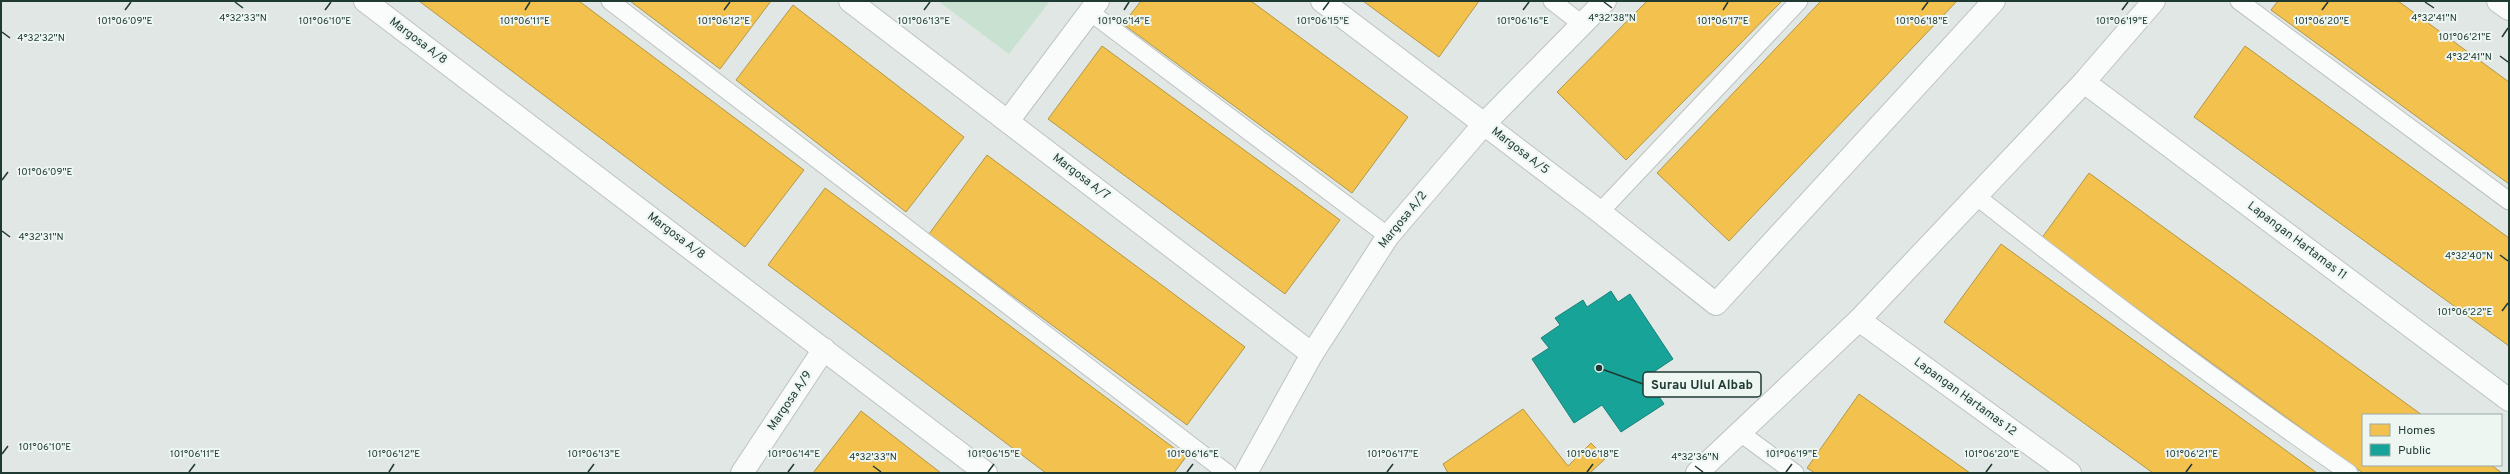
<svg xmlns="http://www.w3.org/2000/svg" width="2510" height="474" font-family="Overpass,sans-serif">
	<rect width="100%" height="100%" fill="#e0e7e4"/>
	<polygon fill="#c8e1d1" points="938,1 1050,1 1009,54"/>
	<g fill="#f2c14e" stroke="#b39846">
		<polygon points="419,1 579,1 804,170 745,247"/>
		<polygon points="630,1 771,1 720,69"/>
		<polygon points="1141,1 1251,1 1408,117 1352,193 1123,24"/>
		<polygon points="1363,1 1479,1 1439,57"/>
		<polygon points="1647,1 1782,1 1626,160 1557,92"/>
		<polygon points="1821,1 1957,1 1729,241 1657,173"/>
		<polygon points="2278,1 2398,1 2509,82 2509,184 2271,10"/>
		<polygon points="793,5 964,137 906,212 736,80"/>
		<polygon points="1102,46 1340,220 1285,294 1048,119"/>
		<polygon points="2245,46 2509,238 2509,346 2194,117"/>
		<polygon points="987,155 1245,347 1187,425 929,234"/>
		<polygon points="2089,173 2422,415 2363,415 2363,465 2491,465 2502,473 2363,473 2041,239"/>
		<polygon points="825,188 1186,457 1174,473 1046,473 768,265"/>
		<polygon points="2001,244 2317,473 2153,473 1944,322"/>
		<polygon points="1859,394 1970,473 1815,473 1807,468"/>
		<polygon points="1523,409 1568,466 1591,443 1606,458 1590,473 1448,473 1443,464"/>
		<polygon points="861,411 941,473 813,473"/>
	</g>
	<polygon fill="#17a398" stroke="#19837a" points="1611,291 1618,302 1630,294 1673,359 1646,377 1664,404 1621,432 1602,405 1574,423 1532,359 1549,348 1541,338 1560,325 1555,318 1583,300 1587,307"/>
	<g fill="none" stroke-linecap="round" stroke-linejoin="round">
		<g stroke="#bdc3c1" stroke-width="19">
			<g id="service">
				<polyline points="610,1 1227,473"/>
				<polyline points="1552,1 1583,25"/>
				<polyline points="2239,1 2509,201"/>
				<polyline points="1090,12 1388,236"/>
				<path d="M1976,196C2098,292 2221,385 2349,473"/>
				<polyline points="1600,212 1799,1"/>
				<polyline points="1739,432 1795,473"/>
			</g>
		</g>
		<g stroke="#bdc3c1" stroke-width="24">
			<g id="minor">
				<polyline points="365,1 986,473"/>
				<polyline points="850,1 1312,354"/>
				<polyline points="1322,1 1600,212 1716,304 1994,1"/>
				<polyline points="2498,1 2509,9"/>
				<polyline points="2084,82 2509,400"/>
				<polyline points="1008,121 1098,1"/>
				<polyline points="1859,320 2070,473"/>
				<polyline points="742,473 824,349"/>
				<polyline points="1246,473 1312,354 1388,236 1484,124 1605,1"/>
				<polyline points="1697,473 1859,320 2084,82 2154,1"/>
			</g>
		</g>
		<use href="#service" stroke="#fafbfb" stroke-width="17"/>
		<use href="#minor" stroke="#fafbfb" stroke-width="22"/>
	</g>
	<path fill="none" stroke="#1f3933" stroke-width="1.5" d="M235,2L243,8M1604,2L1612,8M2425,2L2434,8M125,10L131,2M325,10L331,2M525,10L530,2M724,10L730,2M924,10L930,2M1124,10L1129,2M1323,10L1329,2M1523,10L1529,2M1723,10L1728,2M1922,10L1928,2M2122,10L2128,2M2322,10L2328,2M2,32L10,38M2502,37L2508,28M2500,56L2508,62M2,180L8,172M2,231L10,237M2500,255L2508,261M2502,311L2508,303M2,454L8,446M873,466L881,472M1695,466L1703,472M189,472L195,464M389,472L394,464M588,472L594,464M788,472L794,464M988,472L994,464M1187,472L1193,464M1387,472L1393,464M1587,472L1593,464M1786,472L1792,464M1986,472L1992,464M2186,472L2192,464"/>
	<g text-anchor="middle" dominant-baseline="central" stroke-width="4" stroke-linejoin="round" paint-order="stroke">
		<g font-size="12" fill="#1f3933" stroke="#eef6f2">
			<text transform="translate(418 41) rotate(37)">Margosa A/8</text>
			<text transform="translate(1520 151) rotate(37)">Margosa A/5</text>
			<text transform="translate(1081 177) rotate(37)">Margosa A/7</text>
			<text transform="translate(1403 220) rotate(-51)">Margosa A/2</text>
			<text transform="translate(676 236) rotate(37)">Margosa A/8</text>
			<text transform="translate(2297 241) rotate(37)">Lapangan Hartamas 11</text>
			<text transform="translate(1965 397) rotate(36)">Lapangan Hartamas 12</text>
			<text transform="translate(790 401) rotate(-56)">Margosa A/9</text>
		</g>
	</g>
	<g font-size="10" text-anchor="middle" fill="#1f3933" stroke="#eef6f2" stroke-width="4" stroke-linejoin="round" paint-order="stroke">
		<text x="2434" y="21">4°32'41"N</text>
		<text x="1612" y="21">4°32'38"N</text>
		<text x="243" y="21">4°32'33"N</text>
		<text x="125" y="24">101°06'09"E</text>
		<text x="325" y="24">101°06'10"E</text>
		<text x="525" y="24">101°06'11"E</text>
		<text x="724" y="24">101°06'12"E</text>
		<text x="924" y="24">101°06'13"E</text>
		<text x="1124" y="24">101°06'14"E</text>
		<text x="1323" y="24">101°06'15"E</text>
		<text x="1523" y="24">101°06'16"E</text>
		<text x="1723" y="24">101°06'17"E</text>
		<text x="1922" y="24">101°06'18"E</text>
		<text x="2122" y="24">101°06'19"E</text>
		<text x="2322" y="24">101°06'20"E</text>
		<text x="2465" y="40">101°06'21"E</text>
		<text x="41" y="41">4°32'32"N</text>
		<text x="2469" y="60">4°32'41"N</text>
		<text x="45" y="175">101°06'09"E</text>
		<text x="41" y="240">4°32'31"N</text>
		<text x="2469" y="259">4°32'40"N</text>
		<text x="2465" y="315">101°06'22"E</text>
		<text x="45" y="450">101°06'10"E</text>
		<text x="195" y="457">101°06'11"E</text>
		<text x="394" y="457">101°06'12"E</text>
		<text x="594" y="457">101°06'13"E</text>
		<text x="794" y="457">101°06'14"E</text>
		<text x="994" y="457">101°06'15"E</text>
		<text x="1193" y="457">101°06'16"E</text>
		<text x="1393" y="457">101°06'17"E</text>
		<text x="1593" y="457">101°06'18"E</text>
		<text x="1792" y="457">101°06'19"E</text>
		<text x="1992" y="457">101°06'20"E</text>
		<text x="2192" y="457">101°06'21"E</text>
		<text x="873" y="460">4°32'33"N</text>
		<text x="1695" y="460">4°32'36"N</text>
	</g>
	<path fill="none" stroke="#1f3933" stroke-width="1.5" d="M1599 368L1643 384"/>
	<circle fill="#1f3933" stroke="#eef6f2" stroke-width="1.5" cx="1599" cy="368" r="4"/>
	<rect fill="#eef6f2" stroke="#1f3933" stroke-width="1.5" x="1643" y="372" width="118" height="25" rx="4"/>
	<g font-size="13" text-anchor="middle" font-weight="bold" fill="#1f3933">
		<text x="1702" y="389">Surau Ulul Albab</text>
	</g>
	<rect width="2510" height="474" fill="none" stroke="#1f3933" stroke-width="4"/>
	<rect x="2362" y="414" width="140" height="52" fill="#eef6f2" stroke="#9baaa6"/>
	<rect x="2370" y="424" width="20" height="12" fill="#f2c14e" stroke="#9baaa6"/>
	<text x="2398" y="434" font-size="12" fill="#1f3933">Homes</text>
	<rect x="2370" y="444" width="20" height="12" fill="#17a398" stroke="#9baaa6"/>
	<text x="2398" y="454" font-size="12" fill="#1f3933">Public</text>
</svg>
